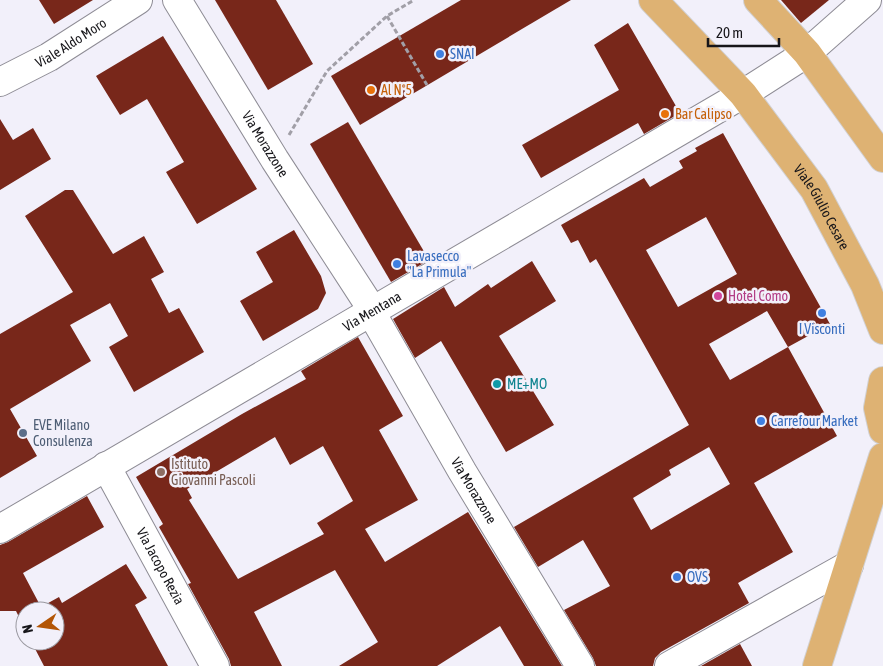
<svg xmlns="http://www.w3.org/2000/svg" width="883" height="666" font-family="'Asap Condensed',sans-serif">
	<rect width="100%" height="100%" fill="#f2f0fa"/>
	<g fill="#78271a" fill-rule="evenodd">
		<polygon points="39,0 93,0 54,24"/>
		<polygon points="215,0 276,0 313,64 268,90"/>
		<polygon points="461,0 571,0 360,125 331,76"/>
		<polygon points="781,0 829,0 801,23"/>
		<polygon points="628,23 680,113 644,134 638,123 541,178 522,145 619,90 594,45"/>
		<polygon points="163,36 257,189 197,224 166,172 184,162 147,99 120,115 96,76"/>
		<polygon points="0,119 13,140 33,128 51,159 0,190"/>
		<polygon points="348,122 429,260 391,282 310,144"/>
		<path d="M723,133L830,324L788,347L837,436L754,483L793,552L738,583L749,603L661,652L655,658L653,666H596L593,658L564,610L610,586L583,540L538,567L514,527L689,425L596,259L590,263L578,240L571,243L561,225L644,178L650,187L683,168L679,161L697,151L695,148ZM706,217L737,274L678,307L646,250ZM767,311L788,347L730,380L709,344ZM709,447L730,484L651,530L633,498L671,475L669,470Z"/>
		<polygon points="65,190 73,190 113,254 144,236 164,272 151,279 169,313 179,308 204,352 134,392 109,347 128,336 110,303 70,325 91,361 10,409 37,456 0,478 0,334 73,292 25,216"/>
		<polygon points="294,230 321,276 326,293 318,309 263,341 240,301 273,282 256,252"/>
		<polygon points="532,261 556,301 499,336 554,425 506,452 441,341 415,358 393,319 444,287 455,307 488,284 491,288"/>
		<path d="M358,337L403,416L379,430L418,500L365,529L385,562L468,512L562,666H524L500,626L437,666H339L378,642L335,570L254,612L282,666H231L229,659L188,584L191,583L159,527L163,524L136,477L242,414L306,379L301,371ZM275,437L290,465L323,446L353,501L317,523L324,534L238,579L189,500L192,498L187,489Z"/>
		<polygon points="87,496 104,527 23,573 41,607 59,597 62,603 126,564 147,598 135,605 168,666 44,666 31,641 55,641 55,611 25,611 25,629 16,611 0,611 0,545 8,542"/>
		<polygon points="740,644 752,666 701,666"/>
	</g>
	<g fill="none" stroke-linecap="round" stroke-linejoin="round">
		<g stroke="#8e8c95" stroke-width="30">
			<g id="minor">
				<path id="s1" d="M177,0L275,160L373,311"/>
				<path id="s2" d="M0,82L49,57L138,0"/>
				<path id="s3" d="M371,312L462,471L580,666"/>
				<path id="s4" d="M106,466L215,666"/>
				<path id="s5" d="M0,529L743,94L807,53L867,0"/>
				<polyline points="669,666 849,565"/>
			</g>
		</g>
		<g stroke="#d1d0d1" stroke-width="30">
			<g id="major">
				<path id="s6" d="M653,0L743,94L814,189L865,285L883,330"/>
				<polyline points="758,0 807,53 883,158"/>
				<polyline points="883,381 878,408 883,430"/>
				<polyline points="817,666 883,457"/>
			</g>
		</g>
		<g stroke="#a19fa7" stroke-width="3" stroke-dasharray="5 2.5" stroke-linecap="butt">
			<polyline points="387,16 427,85"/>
			<polyline points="289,135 327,71 387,16 414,0"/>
		</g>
		<use href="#minor" stroke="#fff" stroke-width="28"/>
		<use href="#major" stroke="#deb273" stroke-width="28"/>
	</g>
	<g fill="#3f7fe0" stroke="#f2f0fa" stroke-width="2">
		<circle cx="440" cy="54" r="5"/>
		<circle cx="397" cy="264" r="5"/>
		<circle cx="822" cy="313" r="5"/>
		<circle cx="761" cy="421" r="5"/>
		<circle cx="677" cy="577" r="5"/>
	</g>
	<g fill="#e8710a" stroke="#f2f0fa" stroke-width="2">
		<circle cx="371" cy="90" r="5"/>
		<circle cx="665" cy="114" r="5"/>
	</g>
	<circle fill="#d1479c" stroke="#f2f0fa" stroke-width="2" cx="718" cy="296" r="5"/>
	<circle fill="#0f9aa8" stroke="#f2f0fa" stroke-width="2" cx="497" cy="384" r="5"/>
	<circle fill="#5c6f8a" stroke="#f2f0fa" stroke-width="2" cx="23" cy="433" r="5"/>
	<circle fill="#8d6e63" stroke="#f2f0fa" stroke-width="2" cx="161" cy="472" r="5"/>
	<g text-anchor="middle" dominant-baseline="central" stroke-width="5" stroke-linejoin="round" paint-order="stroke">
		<g font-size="14" fill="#17161a" stroke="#f2f0fa">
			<text stroke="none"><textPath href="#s2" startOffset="81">Viale Aldo Moro</textPath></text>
			<text stroke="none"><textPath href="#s1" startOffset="169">Via Morazzone</textPath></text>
			<text stroke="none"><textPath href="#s6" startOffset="268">Viale Giulio Cesare</textPath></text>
			<text stroke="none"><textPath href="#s5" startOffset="431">Via Mentana</textPath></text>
			<text stroke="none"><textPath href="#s3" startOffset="206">Via Morazzone</textPath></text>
			<text stroke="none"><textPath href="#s4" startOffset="114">Via Jacopo Rezia</textPath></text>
		</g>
		<g font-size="14" fill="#366cbe" stroke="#f2f0fa" text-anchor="start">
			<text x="450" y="54">SNAI</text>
			<text x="407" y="256">Lavasecco<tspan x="407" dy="16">"La Primula"</tspan></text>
			<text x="822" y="329" text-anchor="middle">I Visconti</text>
			<text x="771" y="421">Carrefour Market</text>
			<text x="687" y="577">OVS</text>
		</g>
		<g font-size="14" fill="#c56008" stroke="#f2f0fa" text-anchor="start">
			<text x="381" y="90">Al N°5</text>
			<text x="675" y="114">Bar Calipso</text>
		</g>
		<g font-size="14" fill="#b23c85" stroke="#f2f0fa" text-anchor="start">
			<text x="728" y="296">Hotel Como</text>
		</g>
		<g font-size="14" fill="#0d838f" stroke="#f2f0fa" text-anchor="start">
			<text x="507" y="384">ME+MO</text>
		</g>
		<g font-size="14" fill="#4e5e75" stroke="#f2f0fa" text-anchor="start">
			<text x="33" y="425">EVE Milano<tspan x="33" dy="16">Consulenza</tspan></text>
		</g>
		<g font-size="14" fill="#785e54" stroke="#f2f0fa" text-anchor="start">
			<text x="171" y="464">Istituto<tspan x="171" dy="16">Giovanni Pascoli</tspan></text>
		</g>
	</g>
	<g transform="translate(40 626) rotate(257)"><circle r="24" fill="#f2f0fa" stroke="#9a99a0"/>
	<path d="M0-4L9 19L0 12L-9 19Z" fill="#b35505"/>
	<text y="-8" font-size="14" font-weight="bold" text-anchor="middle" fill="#17161a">N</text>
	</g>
	<path d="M708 38v8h71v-8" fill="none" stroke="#17161a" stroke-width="2.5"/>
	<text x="716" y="38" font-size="15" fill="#17161a" stroke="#f2f0fa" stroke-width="4" paint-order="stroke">20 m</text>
</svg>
